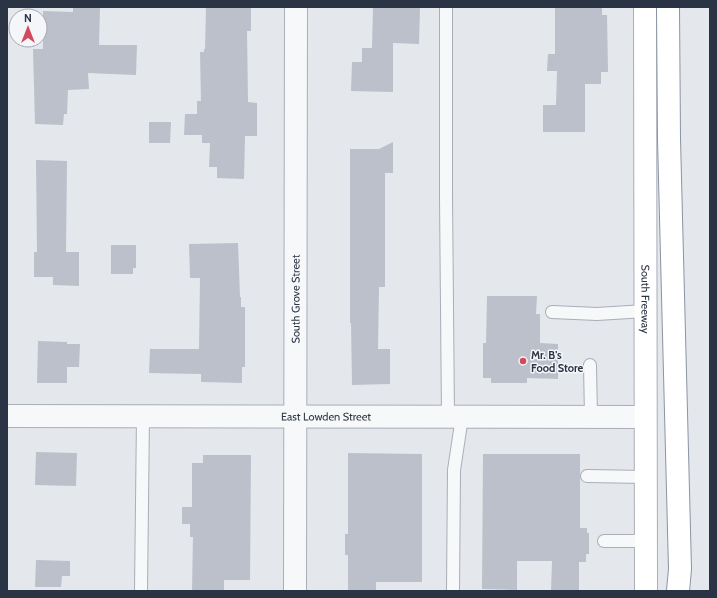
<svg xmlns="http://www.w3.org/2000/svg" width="717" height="598" font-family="Cabin,sans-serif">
	<rect width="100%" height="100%" fill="#e4e7ec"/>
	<g fill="#bbc0ca">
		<polygon points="73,7 100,7 99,45 137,45 136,75 88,73 89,89 68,90 67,114 64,114 63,125 35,124 33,49 43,49 43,11 73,12"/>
		<polygon points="206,7 251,7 251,31 247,31 248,102 257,103 257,136 245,136 244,179 217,178 217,167 209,167 210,143 202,143 202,135 184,135 185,114 197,114 197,101 201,101 200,52 204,52 204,49 205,49"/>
		<polygon points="373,7 420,7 419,44 393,43 393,92 351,91 352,62 362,62 362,48 372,48"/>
		<polygon points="555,7 602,7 602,15 607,15 608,72 601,72 601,84 585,84 585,132 543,132 543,105 556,105 557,71 547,71 548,54 555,54"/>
		<polygon points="149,122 171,122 170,143 149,143"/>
		<polygon points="393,142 393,173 385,173 385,287 379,287 378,349 390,349 390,384 352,385 351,323 350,323 350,149 379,149"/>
		<polygon points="36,160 67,161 66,252 79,252 79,286 53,285 53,277 34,277 34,252 37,252"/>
		<polygon points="238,243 240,297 241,297 241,307 245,307 245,367 242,367 242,383 201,382 201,374 149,373 150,349 199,349 200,278 190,278 189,244"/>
		<polygon points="111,245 136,245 136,268 133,268 133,274 111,274"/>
		<polygon points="487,296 537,296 536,314 540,314 540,343 558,344 558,379 527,378 527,383 491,383 491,378 483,378 483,343 486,343"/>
		<polygon points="38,341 67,342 67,344 80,344 79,367 67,367 67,383 37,383"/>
		<polygon points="36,452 77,453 76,486 35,485"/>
		<polygon points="348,453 422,454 422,582 376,582 376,591 348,591 348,555 345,555 345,534 348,534"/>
		<polygon points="483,454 580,454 580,528 587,528 587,533 589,533 589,554 586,554 586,562 579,562 579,591 551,591 552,561 517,561 517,590 482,589"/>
		<polygon points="203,455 251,455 250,580 224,580 224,591 192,591 193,537 190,537 190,524 182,524 182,507 192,507 192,463 203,463"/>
		<polygon points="36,560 70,561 70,576 62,576 61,587 35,587"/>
	</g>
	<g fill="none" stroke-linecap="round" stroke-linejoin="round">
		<g stroke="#a9aeb7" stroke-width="14">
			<g id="lane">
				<polyline points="446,7 446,197 448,417"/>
				<polyline points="552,312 597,314 645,311"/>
				<polyline points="590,365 591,417"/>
				<polyline points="587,476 645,477"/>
				<polyline points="604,541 645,541"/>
				<polyline points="141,591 143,416"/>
				<polyline points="453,591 454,470 462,417"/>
			</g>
		</g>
		<g stroke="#a9aeb7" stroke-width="24">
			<g id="street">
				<path id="s1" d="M7,416L645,417"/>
				<path id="s2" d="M295,591L296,7"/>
			</g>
		</g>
		<g stroke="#a9aeb7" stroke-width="24">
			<g id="secondary">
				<path id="s3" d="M645,7L646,591"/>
			</g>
		</g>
		<g stroke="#8b94a3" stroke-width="24">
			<polyline id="highway" points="668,7 669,139 680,569 678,591"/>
		</g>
		<use href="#lane" stroke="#f7f8fa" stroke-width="12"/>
		<use href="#street" stroke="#f7f8fa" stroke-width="22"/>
		<use href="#secondary" stroke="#fff" stroke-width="22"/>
		<use href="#highway" stroke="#fff" stroke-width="22"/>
	</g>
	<circle fill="#d1495b" stroke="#f4f6f9" stroke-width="1.5" cx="523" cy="361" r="4"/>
	<g text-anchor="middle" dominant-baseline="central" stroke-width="3" stroke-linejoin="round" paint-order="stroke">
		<g font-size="11" fill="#2b3445" stroke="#f4f6f9">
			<text stroke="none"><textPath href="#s2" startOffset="292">South Grove Street</textPath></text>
			<text stroke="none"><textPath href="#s3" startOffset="292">South Freeway</textPath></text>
			<text stroke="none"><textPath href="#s1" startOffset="319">East Lowden Street</textPath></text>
		</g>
		<g font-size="11" font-weight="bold" fill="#2b3445" stroke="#f4f6f9" text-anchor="start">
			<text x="531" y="355">Mr. B's<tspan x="531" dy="13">Food Store</tspan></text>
		</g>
	</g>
	<rect width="717" height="598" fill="none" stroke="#2b3445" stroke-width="16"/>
	<g transform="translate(28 28)"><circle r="19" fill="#f4f6f9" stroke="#a4a8b1"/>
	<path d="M0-3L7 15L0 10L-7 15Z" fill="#d1495b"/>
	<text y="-6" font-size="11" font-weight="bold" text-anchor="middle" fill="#2b3445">N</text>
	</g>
</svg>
